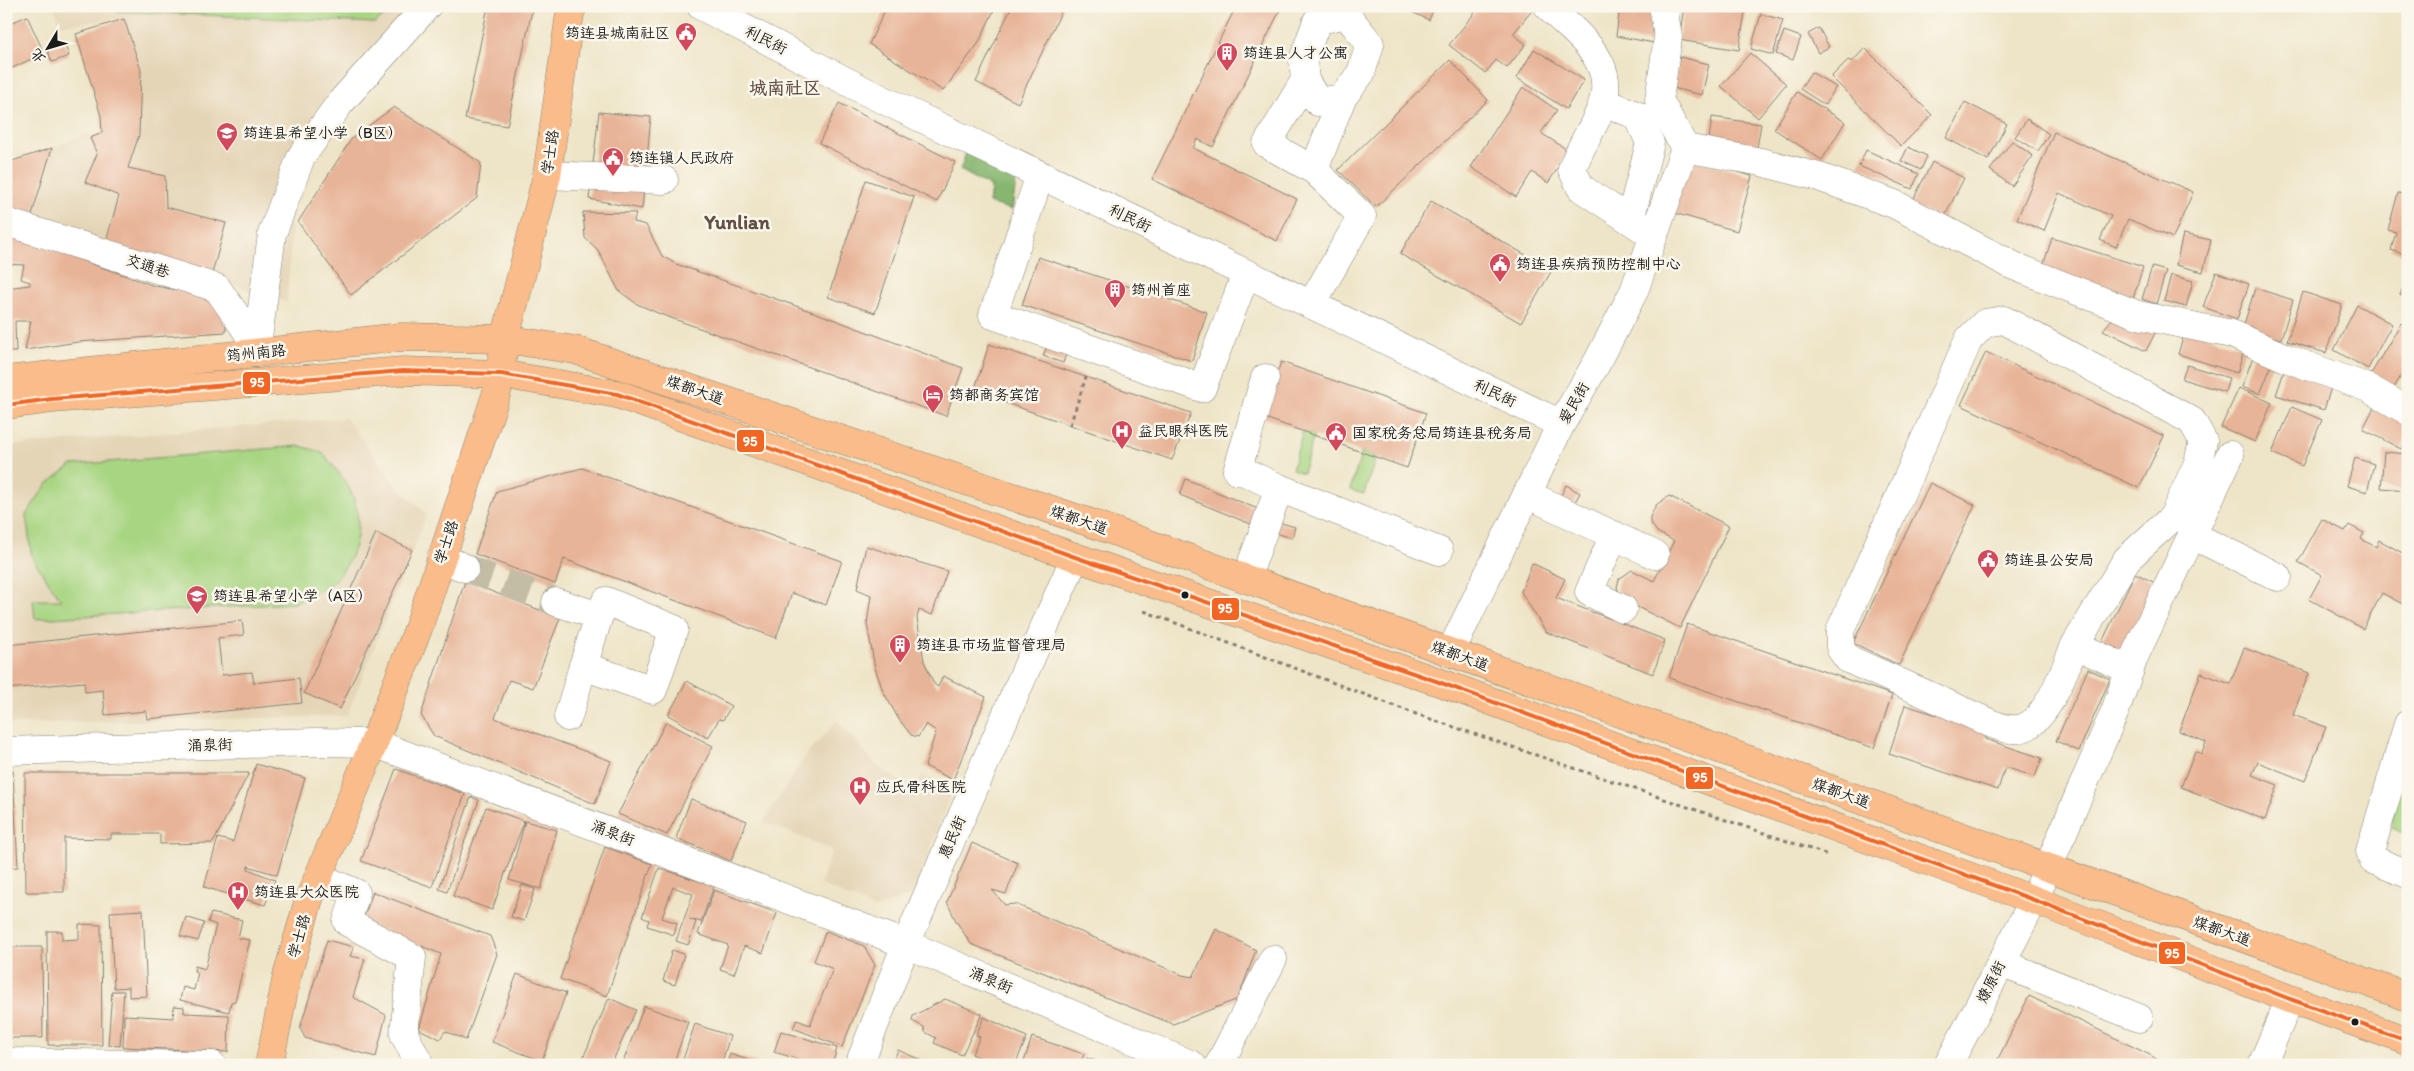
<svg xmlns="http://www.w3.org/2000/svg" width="2414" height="1071" font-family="Itim,'LXGW WenKai TC',sans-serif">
	<rect width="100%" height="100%" fill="#fbf7ec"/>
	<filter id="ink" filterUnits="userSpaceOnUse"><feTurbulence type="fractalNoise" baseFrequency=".02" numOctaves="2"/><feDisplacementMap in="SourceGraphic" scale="10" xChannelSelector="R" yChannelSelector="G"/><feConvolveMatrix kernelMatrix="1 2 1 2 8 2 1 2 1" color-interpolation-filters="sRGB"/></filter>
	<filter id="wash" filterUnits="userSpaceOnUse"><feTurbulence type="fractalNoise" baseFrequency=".0096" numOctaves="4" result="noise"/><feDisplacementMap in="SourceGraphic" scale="20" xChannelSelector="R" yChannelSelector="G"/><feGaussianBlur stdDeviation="1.12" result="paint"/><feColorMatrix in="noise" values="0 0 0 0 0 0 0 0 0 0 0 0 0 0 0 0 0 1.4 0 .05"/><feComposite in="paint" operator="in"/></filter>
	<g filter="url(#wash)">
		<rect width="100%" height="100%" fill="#eee5c8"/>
		<g fill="#e5d5b7">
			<polygon points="53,6 434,6 333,129 293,200 287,303 211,277 225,223 166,207 165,176 128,168 139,135 141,70 124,19 61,25"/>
			<polygon points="88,133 97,154 85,182 119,196 105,245 6,215 6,163 58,146"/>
			<polygon points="346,418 397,487 427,514 347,716 6,724 6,446"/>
			<polygon points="837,721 877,766 913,790 922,776 953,786 915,893 875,909 820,884 832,850 764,822 803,759"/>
		</g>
		<g fill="#a8d582" stroke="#62784f">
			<polygon points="104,6 397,6 375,23 116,11"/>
			<polygon points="1303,431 1314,435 1303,473 1292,469"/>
			<path d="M300,446C307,448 316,450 322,453C327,457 332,465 337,471C365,503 365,545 337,578C326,590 308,595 294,603L35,619L33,600H61L32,558L26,515L47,484L72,465Z"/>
			<polygon points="1362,452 1376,457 1364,494 1350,490"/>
			<polygon points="2397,779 2408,783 2408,836 2391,827"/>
		</g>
		<polygon fill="#86b670" stroke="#516946" points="967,150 1017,174 1012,210 989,203 991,187 960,170"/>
		<g id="blocks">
			<g fill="#e8b497">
				<polygon points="488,6 533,6 507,126 465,119"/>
				<polygon points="887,6 996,6 978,44 943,91 869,44"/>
				<polygon points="1012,6 1064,6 1018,103 976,82"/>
				<polygon points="1236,6 1282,6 1213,147 1197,139 1193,148 1297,199 1277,241 1152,179"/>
				<polygon points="1399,6 1435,6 1429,20"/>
				<polygon points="1480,6 1534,8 1513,34 1526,44 1507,68 1496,60 1485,73 1449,45"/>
				<polygon points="1620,6 1659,6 1660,44 1616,36"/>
				<polygon points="1684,6 1746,6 1739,50 1679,40"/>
				<polygon points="1761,14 1783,20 1773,55 1751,49"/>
				<polygon points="27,16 44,53 6,71 6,25"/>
				<polygon points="124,19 141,70 139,135 128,168 165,176 166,207 226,223 211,277 105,245 119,196 85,182 97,154 90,138 102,133 101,116 76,34"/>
				<polygon points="1819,28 1829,47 1818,53 1808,34"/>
				<polygon points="1784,31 1801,37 1793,60 1776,54"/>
				<polygon points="64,43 69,56 52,62 47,49"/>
				<polygon points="1865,48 1932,115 1901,146 1831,77 1848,60 1852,62"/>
				<polygon points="1534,49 1584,80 1566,109 1517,78"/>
				<polygon points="1750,53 1786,84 1758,118 1721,86"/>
				<polygon points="1680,57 1709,64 1702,95 1673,88"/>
				<polygon points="1450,60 1488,100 1376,207 1338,170"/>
				<polygon points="1811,72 1836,87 1825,105 1800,89"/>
				<polygon points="1523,87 1557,110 1541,133 1569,151 1548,183 1532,172 1516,197 1471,167"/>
				<polygon points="1797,92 1845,122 1822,160 1774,129"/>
				<polygon points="1965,102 2007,124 1988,160 1946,138"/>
				<polygon points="839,103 955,162 937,202 819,143"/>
				<polygon points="394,107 481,163 477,198 351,295 298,222 352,138"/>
				<polygon points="599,112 651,117 642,209 589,199"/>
				<polygon points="1712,117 1761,124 1756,154 1708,146"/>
				<polygon points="2027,119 2049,134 2038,151 2015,137"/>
				<polygon points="2054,132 2193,192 2173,238 2128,219 2116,247 2100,240 2111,216 2059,193 2044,231 2017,219"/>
				<polygon points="2012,141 2033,156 2012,186 1990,170"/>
				<polygon points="1908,147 1927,156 1921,170 1901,161"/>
				<polygon points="52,148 30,221 6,215 6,163"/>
				<polygon points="1866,150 1919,174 1912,189 1859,166"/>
				<polygon points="1687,158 1752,176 1737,231 1674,213"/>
				<polygon points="1932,162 1964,178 1943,220 1911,204"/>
				<polygon points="866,180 914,197 875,313 828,297"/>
				<polygon points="2398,193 2408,195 2408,256 2391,250 2396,232 2388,230"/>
				<polygon points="1431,201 1552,270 1521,323 1400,254"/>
				<polygon points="583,212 636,213 634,222 646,225 662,256 676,264 819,314 963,368 946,416 660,314 637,304 619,291 598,250 585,238"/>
				<polygon points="6,234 155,286 193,293 225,308 226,332 78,342 25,350 31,321 15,321 16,352 6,352 6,288 30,285 30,282 21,279 24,265 6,264"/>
				<polygon points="2183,234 2211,240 2203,272 2176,265"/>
				<polygon points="2052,238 2143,267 2132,302 2041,272"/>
				<polygon points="1038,257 1207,312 1192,361 1022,305"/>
				<polygon points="2152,267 2166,271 2156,304 2142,299"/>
				<polygon points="2216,272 2249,284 2237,319 2203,307"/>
				<polygon points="2171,275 2193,281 2186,307 2164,301"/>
				<polygon points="2408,275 2408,298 2400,295"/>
				<polygon points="2255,288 2293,300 2281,339 2243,328"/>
				<polygon points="2303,292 2342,305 2326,353 2287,341"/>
				<polygon points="2357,305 2392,324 2368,369 2334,350"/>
				<polygon points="2117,313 2156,331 2146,351 2103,330"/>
				<polygon points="2401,323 2408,327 2408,364 2394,388 2371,374"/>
				<polygon points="2186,329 2245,348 2237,373 2178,354"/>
				<polygon points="989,344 1191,413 1172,460 974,392"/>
				<polygon points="1048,344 1067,351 1063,363 1043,356"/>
				<polygon points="1986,352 2164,436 2139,488 1961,405"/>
				<polygon points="2254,354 2273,362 2260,394 2242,387"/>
				<polygon points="1281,362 1426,413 1407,468 1262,417"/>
				<polygon points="2187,365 2229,378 2225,392 2182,379"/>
				<polygon points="2286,366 2333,381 2324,410 2276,395"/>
				<polygon points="2239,388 2272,403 2255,442 2221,427"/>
				<polygon points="2376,403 2408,419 2408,436 2401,449 2363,429"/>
				<polygon points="2292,407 2322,420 2302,466 2272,453"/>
				<polygon points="2384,452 2408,454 2408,490 2381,488"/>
				<polygon points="2355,458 2374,464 2367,492 2347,486"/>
				<polygon points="582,468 842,561 826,605 792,593 776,638 564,559 555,584 475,554 497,491"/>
				<polygon points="1186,479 1260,510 1253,525 1180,495"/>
				<polygon points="1930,483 1975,505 1899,665 1853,643"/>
				<polygon points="1566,485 1580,493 1572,507 1559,500"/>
				<polygon points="1669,496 1729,526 1680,628 1621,599 1617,587 1619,579 1632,570 1654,581 1674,541 1657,532 1650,522 1650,517 1656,505"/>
				<polygon points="2322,519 2345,531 2349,525 2364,533 2361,539 2376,547 2379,540 2408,556 2408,607 2382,593 2363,629 2309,599 2322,575 2298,562"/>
				<polygon points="1275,521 1295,527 1292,538 1272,532"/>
				<polygon points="376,533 412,550 340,709 304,693"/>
				<polygon points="866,546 947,571 932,615 919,610 917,618 924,661 934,684 938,687 943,676 986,697 953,780 925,766 936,731 926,724 918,737 911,735 898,718 883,691 875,668 867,624 871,595 857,589"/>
				<polygon points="1532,563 1565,579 1556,598 1665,640 1653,674 1546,632 1521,592"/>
				<polygon points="2135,573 2155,583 2123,651 2102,642"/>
				<polygon points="465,581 560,618 533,688 509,680 495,718 611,761 595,804 434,736 421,715"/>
				<polygon points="242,621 244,635 218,638 222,675 252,672 254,683 299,678 302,703 147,719 146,711 105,715 103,690 85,692 84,682 6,689 6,645"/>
				<polygon points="1687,624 1892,695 1874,748 1669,678"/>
				<polygon points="2244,648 2309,673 2293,715 2326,727 2305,781 2258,762 2252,775 2278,785 2265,820 2181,787 2195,751 2202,754 2206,742 2179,731 2201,673 2230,684"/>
				<polygon points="2088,669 2110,679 2079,751 2056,741"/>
				<polygon points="687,681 731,706 723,720 719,719 708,738 668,715"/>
				<polygon points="1905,705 1988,731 1985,739 2042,758 2035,777 2005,767 1998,790 1889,754"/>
				<polygon points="666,722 713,746 667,835 618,814"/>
				<polygon points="256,764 305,778 277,875 248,866 248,869 275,880 265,905 204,887 218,838 233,842"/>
				<polygon points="396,769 465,794 432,887 361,861"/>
				<polygon points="13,771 18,867 6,868 6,772"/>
				<polygon points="25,773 249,773 213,843 160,844 160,834 111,834 111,839 64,838 64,892 26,892"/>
				<polygon points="471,797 479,800 447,892 439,889"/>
				<polygon points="691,799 747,821 731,861 676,838"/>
				<polygon points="486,807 524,821 492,910 453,896"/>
				<polygon points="525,821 557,830 541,889 509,880"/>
				<polygon points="972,843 1018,863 1006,894 992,890 1005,905 1015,904 1182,975 1193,977 1216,929 1256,950 1238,999 1173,1024 971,944 956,921 947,902"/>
				<polygon points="605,847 652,864 607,996 560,979"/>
				<polygon points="659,868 714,886 701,922 690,919 696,922 688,945 676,941 693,894 673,887 662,918 677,923 674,935 647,926 649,920 642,917"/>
				<polygon points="522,885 535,889 524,921 511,917"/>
				<polygon points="714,890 777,913 763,953 744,946 734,974 720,969 728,945 698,934"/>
				<polygon points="373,892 490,936 497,954 466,1040 445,1031 440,1039 419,1029 441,954 362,922"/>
				<polygon points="143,910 147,996 129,997 129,987 114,988 110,912"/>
				<polygon points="211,913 242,920 238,938 250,940 235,1001 231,1002 229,1012 180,1000 183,987 194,990 198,972 194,971 195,966 205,969 216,925 208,922"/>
				<polygon points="186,917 204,923 198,941 180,936"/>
				<polygon points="79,924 101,925 102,1045 48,1045 47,931 62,931 62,940 79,939"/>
				<polygon points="826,931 864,946 875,965 842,1047 793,1028 797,1020 810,1025 833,969 814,961"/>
				<polygon points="327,940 354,947 350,956 365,959 353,997 386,1015 376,1057 305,1038 300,1028"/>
				<polygon points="6,947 42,947 43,1038 6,1038"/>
				<polygon points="672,950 684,954 675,985 663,981"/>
				<polygon points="517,974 566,993 542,1061 492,1042"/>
				<polygon points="112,991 124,991 120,1046 108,1045"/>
				<polygon points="2029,996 2150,1055 2166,1065 1995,1065"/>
				<polygon points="609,998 636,1010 611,1065 580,1065"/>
				<polygon points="945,999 982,1014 962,1055 934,1043 936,1038 925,1032 924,1027 912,1021 913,1016"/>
				<polygon points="174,1006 184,1007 184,1013 229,1015 228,1052 123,1047 124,1015 173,1018"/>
				<polygon points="644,1006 688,1022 673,1065 622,1065"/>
				<polygon points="984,1017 1027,1037 1015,1065 1005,1065 996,1061 994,1065 972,1054 980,1037 976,1035"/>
				<polygon points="695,1024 730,1036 721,1065 681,1065"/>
				<polygon points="781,1031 837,1048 832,1065 807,1065 808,1062 774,1052"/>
				<polygon points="1032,1037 1084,1054 1080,1065 1023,1065"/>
				<polygon points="898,1050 932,1065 892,1065"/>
				<polygon points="730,1054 760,1064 760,1065 726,1065"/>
				<polygon points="1087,1058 1105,1064 1105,1065 1084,1065"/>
			</g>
		</g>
	</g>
	<g filter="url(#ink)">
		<use href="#blocks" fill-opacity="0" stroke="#858072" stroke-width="1"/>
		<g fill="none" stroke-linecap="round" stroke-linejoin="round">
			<polyline stroke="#c4bda6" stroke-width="28" stroke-dasharray="28 14" stroke-linecap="butt" points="465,568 556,602"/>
			<g stroke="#858072" stroke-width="29">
				<g id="minor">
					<polyline points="701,6 867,92 1561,424"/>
					<path d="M1548,6C1559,19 1573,28 1584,41C1630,90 1590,120 1572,169L1581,188L1654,236"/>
					<polyline points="1663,6 1668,37 1659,100 1685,148"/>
					<polyline points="1305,80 1318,102 1342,98 1361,73 1370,44 1346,14 1317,21 1303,60 1305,80 1267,144 1314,170 1362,216 1311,305"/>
					<polyline points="1604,102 1638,116 1650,143 1630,220"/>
					<polyline points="1685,148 1761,162 1819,177 1894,204 2014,266 2138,315 2232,334 2286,358 2368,388 2408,411"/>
					<polyline points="1314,170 1342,98"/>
					<polyline points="547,175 664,180"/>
					<polyline points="1040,175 993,315 1202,388 1246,274"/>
					<polyline points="6,222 217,288 247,331 256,353"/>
					<polyline points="256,353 272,234 301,157 340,103 427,6"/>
					<polyline points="1265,378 1237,471 1245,472 1279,488"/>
					<polyline points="1527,494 1655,555"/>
					<polyline points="1614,535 1589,592 1623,609"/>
					<polyline points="2192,535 2278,577"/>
					<polyline points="441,558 465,568"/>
					<polyline points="1246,579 1279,488 1439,551"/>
					<polyline points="556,602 599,616 583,666 653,690 674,629 606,601 599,616"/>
					<path d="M2075,645L2127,559L2173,517L2198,463L2203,441L2192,421L2004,320L1985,323L1969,339L1840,631V648L1848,659L1981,719C1992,724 2005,731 2018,729C2046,726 2065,668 2075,645L2130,670"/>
					<polyline points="1450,653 1561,424 1599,359 1634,291 1685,148"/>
					<polyline points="568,717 583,666"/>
					<polyline points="2408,724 2370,851 2373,860 2408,874"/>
					<polyline points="6,751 316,742 374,743 906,944 1192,1065"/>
					<polyline points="319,877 356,893 347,922 412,957 404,1034 420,1065"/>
					<polyline points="2001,963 2139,1018"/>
					<polyline points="6,1062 212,1065"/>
					<polyline points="859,1065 906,944 1075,557"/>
					<polyline points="1219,1065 1273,959"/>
					<polyline points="1948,1065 2034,900 2115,711 2135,655 2230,455"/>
					<polyline points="2262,1065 2290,999"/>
				</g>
			</g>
			<g stroke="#858072" stroke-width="29">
				<g id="major">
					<polyline points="6,380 401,337 505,339 575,350 1091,523 2408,997"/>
					<polyline points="6,405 52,399 403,371 501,374 617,394 1075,557 1436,681 2034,900 2290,999 2408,1041"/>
					<polyline points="269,1065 287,976 309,899 374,743 418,629 497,392 505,339 547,175 570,13 573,6"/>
				</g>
			</g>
			<g stroke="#858072" stroke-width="3" stroke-dasharray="4 4" stroke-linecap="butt">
				<polyline points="1070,425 1086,377"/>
				<polyline points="1144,611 1416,714 1828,855"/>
			</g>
			<use href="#minor" stroke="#fff" stroke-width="28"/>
			<use href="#major" stroke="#f9bc8a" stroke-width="28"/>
			<g stroke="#fbf7ec" stroke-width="8">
				<polyline id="bus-1" points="6,405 52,399 403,371 501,374 617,394 1075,557 1436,681 2034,900 2290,999 2408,1041"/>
			</g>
			<use href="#bus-1" stroke="#f26522" stroke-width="4"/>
		</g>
	</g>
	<defs>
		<g id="civic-pin" transform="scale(1.125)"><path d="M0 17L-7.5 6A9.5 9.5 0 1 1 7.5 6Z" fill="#d1495b" stroke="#fbf7ec"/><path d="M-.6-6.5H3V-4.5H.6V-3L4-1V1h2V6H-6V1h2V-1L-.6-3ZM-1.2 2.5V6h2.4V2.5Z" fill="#fff"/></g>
		<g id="building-pin" transform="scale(1.125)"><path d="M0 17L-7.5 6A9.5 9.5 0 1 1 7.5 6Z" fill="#d1495b" stroke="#fbf7ec"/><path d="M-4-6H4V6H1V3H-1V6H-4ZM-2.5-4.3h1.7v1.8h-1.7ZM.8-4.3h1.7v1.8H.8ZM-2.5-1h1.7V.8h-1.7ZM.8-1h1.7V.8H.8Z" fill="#fff"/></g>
		<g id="school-pin" transform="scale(1.125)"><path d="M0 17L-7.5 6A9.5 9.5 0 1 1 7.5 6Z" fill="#d1495b" stroke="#fbf7ec"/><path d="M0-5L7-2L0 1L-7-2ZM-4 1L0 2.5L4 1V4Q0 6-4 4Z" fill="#fff"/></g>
		<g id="hotel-pin" transform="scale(1.125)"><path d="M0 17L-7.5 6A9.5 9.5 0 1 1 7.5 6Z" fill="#d1495b" stroke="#fbf7ec"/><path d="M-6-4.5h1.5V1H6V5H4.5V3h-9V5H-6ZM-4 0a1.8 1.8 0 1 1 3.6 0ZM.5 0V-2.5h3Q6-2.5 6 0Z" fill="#fff"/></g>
		<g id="hospital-pin" transform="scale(1.125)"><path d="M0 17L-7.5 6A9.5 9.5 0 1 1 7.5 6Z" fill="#d1495b" stroke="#fbf7ec"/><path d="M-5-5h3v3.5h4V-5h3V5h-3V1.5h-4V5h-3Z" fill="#fff"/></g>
	</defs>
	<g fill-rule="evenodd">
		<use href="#civic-pin" x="686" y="33"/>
		<use href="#building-pin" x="1227" y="53"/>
		<use href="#school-pin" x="227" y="133"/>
		<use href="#civic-pin" x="613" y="158"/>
		<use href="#civic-pin" x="1500" y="264"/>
		<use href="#building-pin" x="1115" y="290"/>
		<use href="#hotel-pin" x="933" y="395"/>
		<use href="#hospital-pin" x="1122" y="431"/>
		<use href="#civic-pin" x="1336" y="433"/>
		<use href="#civic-pin" x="1988" y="560"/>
		<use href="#school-pin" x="197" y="596"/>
		<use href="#building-pin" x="900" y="645"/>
		<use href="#hospital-pin" x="860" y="787"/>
		<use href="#hospital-pin" x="238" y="892"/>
	</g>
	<g fill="#1c1c1c" stroke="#fbf7ec" stroke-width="2">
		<circle cx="1185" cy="595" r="4.5"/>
		<circle cx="2355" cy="1022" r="4.5"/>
	</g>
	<g text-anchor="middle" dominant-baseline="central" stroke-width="5" stroke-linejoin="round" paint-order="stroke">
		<g font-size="15" fill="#1c1c1c" stroke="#fbf7ec" text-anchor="start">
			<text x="670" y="33" text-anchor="end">筠连县城南社区</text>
			<text x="1243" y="53">筠连县人才公寓</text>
			<text x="243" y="133">筠连县希望小学（B区）</text>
			<text x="629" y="158">筠连镇人民政府</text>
			<text x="1516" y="264">筠连县疾病预防控制中心</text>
			<text x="1131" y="290">筠州首座</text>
			<text x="949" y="395">筠都商务宾馆</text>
			<text x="1138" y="431">益民眼科医院</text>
			<text x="1352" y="433">国家税务总局筠连县税务局</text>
			<text x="2004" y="560">筠连县公安局</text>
			<text x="213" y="596">筠连县希望小学（A区）</text>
			<text x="916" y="645">筠连县市场监督管理局</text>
			<text x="876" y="787">应氏骨科医院</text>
			<text x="254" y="892">筠连县大众医院</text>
		</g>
		<g font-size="15" fill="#1c1c1c" stroke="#fbf7ec">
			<text transform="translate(766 40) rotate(27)">利民街</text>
			<text transform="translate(550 152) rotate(-81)">学士路</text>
			<text transform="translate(1130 218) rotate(26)">利民街</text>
			<text transform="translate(148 266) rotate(18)">交通巷</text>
			<text transform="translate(256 353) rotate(-6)">筠州南路</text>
			<text transform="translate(695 390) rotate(19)">煤都大道</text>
			<text transform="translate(1495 393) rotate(25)">利民街</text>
			<text transform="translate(1574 403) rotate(-60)">爱民街</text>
			<text transform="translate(1079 520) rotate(19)">煤都大道</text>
			<text transform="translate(446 542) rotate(-71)">学士路</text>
			<text transform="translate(1460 656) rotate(20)">煤都大道</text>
			<text transform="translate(210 745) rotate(-2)">涌泉街</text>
			<text transform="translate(1841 793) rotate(20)">煤都大道</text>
			<text transform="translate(613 833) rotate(21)">涌泉街</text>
			<text transform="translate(952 837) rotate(-66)">惠民街</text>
			<text transform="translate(2222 931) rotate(20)">煤都大道</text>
			<text transform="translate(299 936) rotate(-74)">学士路</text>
			<text transform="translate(991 980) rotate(23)">涌泉街</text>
			<text transform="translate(1991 982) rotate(-63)">燎原街</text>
		</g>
		<g font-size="18" font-weight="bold" fill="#635147" stroke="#fbf7ec">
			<text x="785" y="88">城南社区</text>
		</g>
		<g font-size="20" font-weight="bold" fill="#635147" stroke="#fbf7ec">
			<text x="737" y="222">Yunlian</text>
		</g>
	</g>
	<g stroke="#fbf7ec" stroke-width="2">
		<rect x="242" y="371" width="29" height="24" rx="5" fill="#f26522"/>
		<rect x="736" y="429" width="29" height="24" rx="5" fill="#f26522"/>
		<rect x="1211" y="597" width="29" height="24" rx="5" fill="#f26522"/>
		<rect x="1685" y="766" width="29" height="24" rx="5" fill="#f26522"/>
		<rect x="2158" y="941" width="28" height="24" rx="5" fill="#f26522"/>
	</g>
	<g font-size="14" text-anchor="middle" font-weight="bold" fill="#fff">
		<text x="257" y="387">95</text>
		<text x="750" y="446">95</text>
		<text x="1225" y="613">95</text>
		<text x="1700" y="782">95</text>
		<text x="2172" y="958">95</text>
	</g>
	<rect width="2414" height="1071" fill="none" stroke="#fbf7ec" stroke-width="25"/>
	<g transform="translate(48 48) rotate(232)" stroke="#fbf7ec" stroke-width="4" paint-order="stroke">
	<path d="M0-4L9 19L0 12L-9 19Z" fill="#1c1c1c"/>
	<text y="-8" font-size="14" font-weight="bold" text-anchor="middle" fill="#1c1c1c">北</text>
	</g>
</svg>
